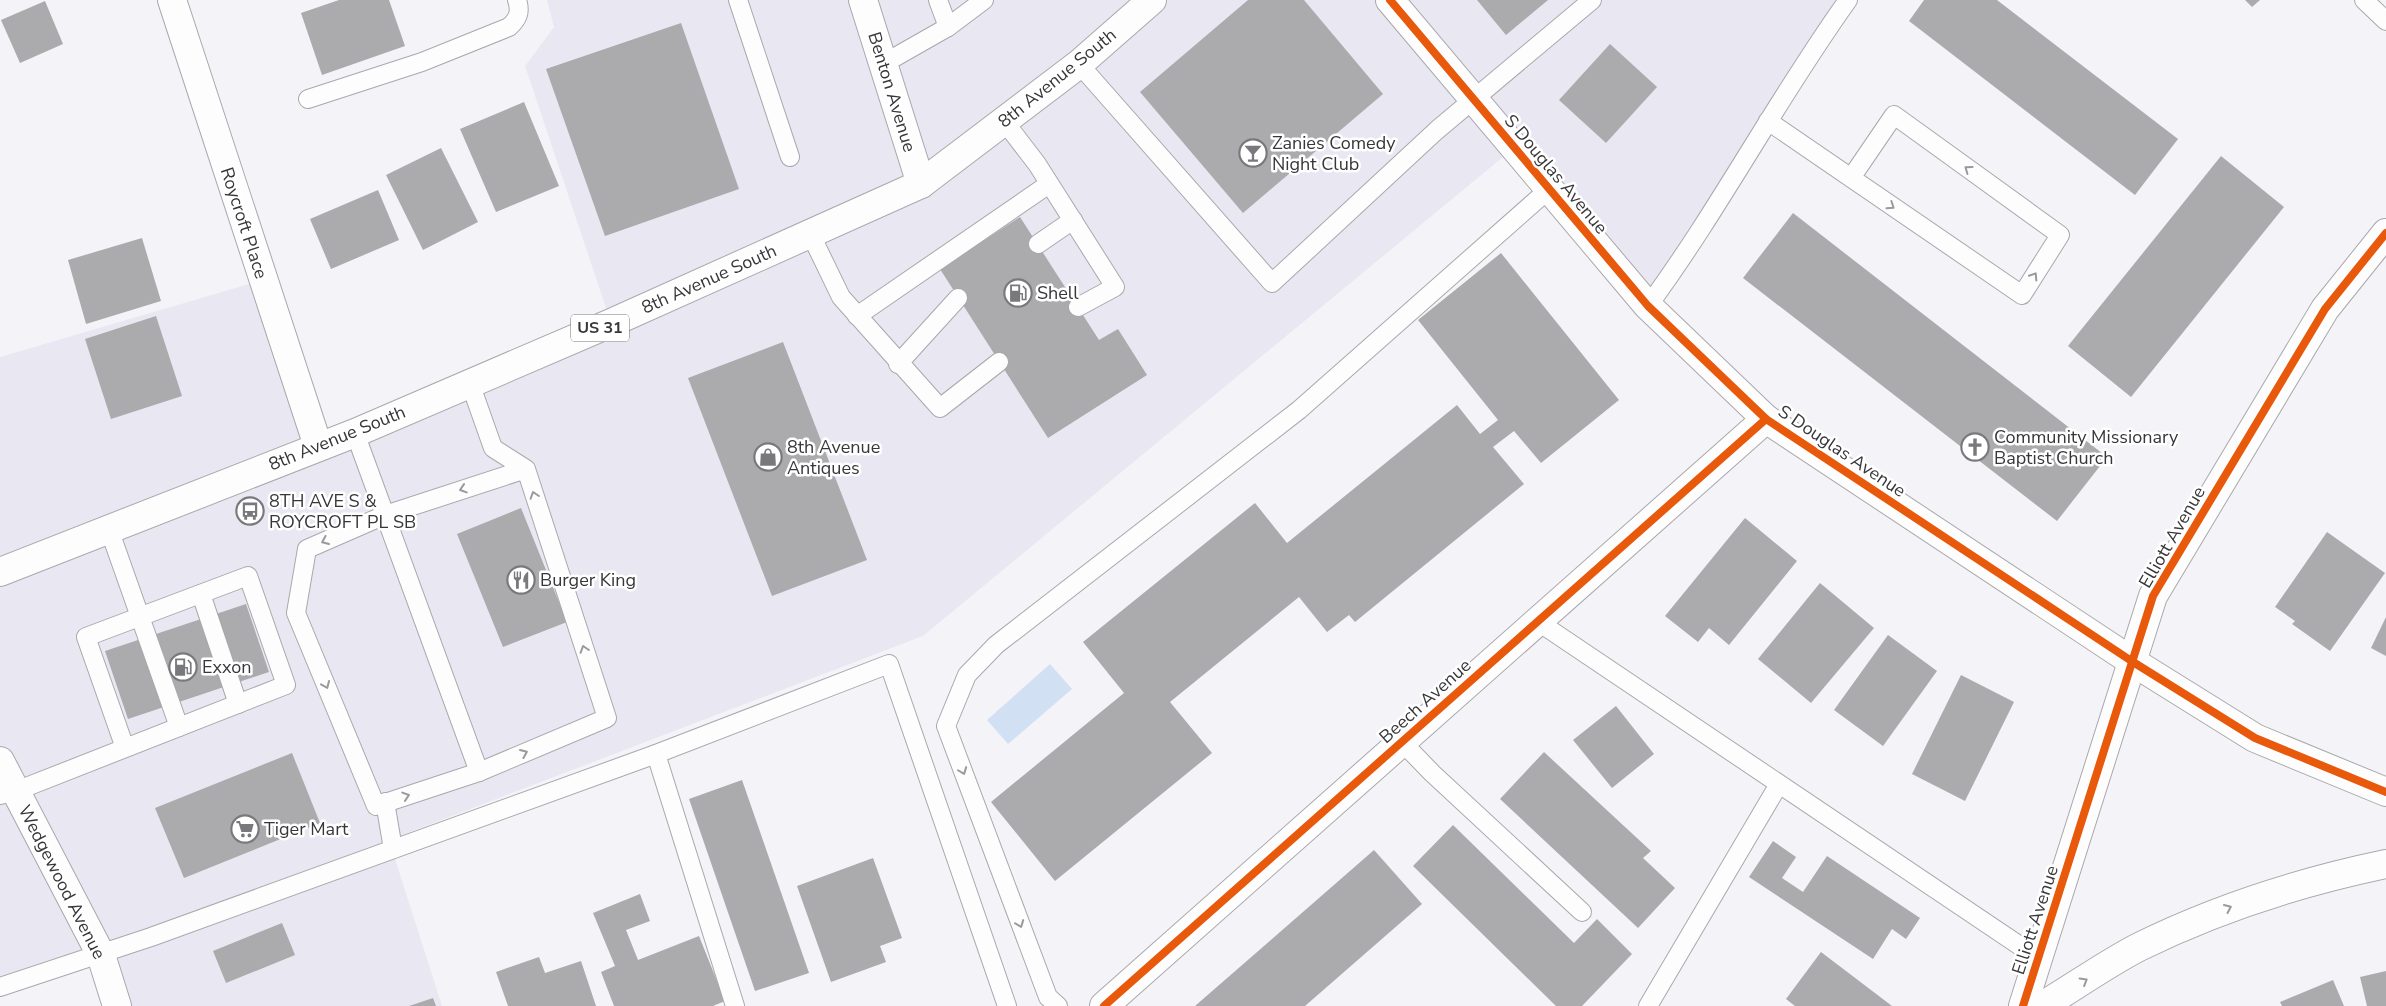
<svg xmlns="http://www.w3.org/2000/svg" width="2386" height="1006" font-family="'Nunito Sans',sans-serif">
	<rect width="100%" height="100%" fill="#f4f4f8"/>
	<polygon fill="#e9e7f2" points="547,0 1848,0 1648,306 1514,148 923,636 389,840 442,1006 117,1006 100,955 0,987 0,357 263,280 318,446 611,323 525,66 554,27"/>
	<polygon fill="#d2e0f4" points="1050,664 1072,689 1008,744 987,720"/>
	<g fill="#abaaad">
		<polygon points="339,0 389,0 405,46 322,75 301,13"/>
		<polygon points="1248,0 1304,0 1383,94 1243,213 1140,92"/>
		<polygon points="1477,0 1548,0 1506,35"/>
		<polygon points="1924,0 1997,0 2178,139 2135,195 1909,21"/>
		<polygon points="2245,0 2260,0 2252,7"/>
		<polygon points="45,1 63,44 20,63 1,20"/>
		<polygon points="681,23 739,189 605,236 546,69"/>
		<polygon points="1610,44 1657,87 1606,143 1559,100"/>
		<polygon points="524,102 559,186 496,212 460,129"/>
		<polygon points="441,148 478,222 423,250 386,175"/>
		<polygon points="2221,156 2284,207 2131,397 2068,346"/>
		<polygon points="378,190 399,240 331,269 310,219"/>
		<polygon points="1793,213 2107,457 2057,521 1743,278"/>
		<polygon points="1020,217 1099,340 1118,329 1147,375 1048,438 940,269"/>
		<polygon points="142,238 161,301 86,324 68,260"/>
		<polygon points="1501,253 1619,400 1541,463 1514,431 1493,447 1524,484 1355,622 1349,615 1327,632 1299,597 1170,702 1212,753 1055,881 991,802 1124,693 1083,642 1255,503 1287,543 1457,405 1480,434 1498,420 1418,320"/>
		<polygon points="156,316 182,396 111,419 85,339"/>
		<polygon points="783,342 867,560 772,596 688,378"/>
		<polygon points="521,508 567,622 503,647 457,534"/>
		<polygon points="1745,518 1797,561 1729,645 1709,628 1698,642 1665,616"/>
		<polygon points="2327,532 2385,573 2330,651 2292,624 2295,621 2275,607"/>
		<polygon points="1820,583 1874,628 1811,703 1758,659"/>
		<polygon points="246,604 269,672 128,719 105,651"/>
		<polygon points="2386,617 2386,656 2371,648"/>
		<polygon points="1888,635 1937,671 1883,746 1834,710"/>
		<polygon points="1961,675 2014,702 1965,801 1912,774"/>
		<polygon points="1616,706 1654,754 1612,788 1573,740"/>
		<polygon points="1544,752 1651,851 1643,858 1675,888 1638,928 1500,799"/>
		<polygon points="292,753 320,823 184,878 155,808"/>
		<polygon points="742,780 809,973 755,991 689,799"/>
		<polygon points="1453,825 1574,943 1597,919 1632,954 1582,1006 1556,1006 1413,866"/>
		<polygon points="1773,841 1796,857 1782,878 1803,892 1827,856 1920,918 1906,939 1892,929 1873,959 1749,877"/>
		<polygon points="1374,850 1422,904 1305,1006 1195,1006"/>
		<polygon points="873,858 902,938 880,946 886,962 831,982 797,886"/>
		<polygon points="640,894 650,921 626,930 638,960 699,936 725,1001 713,1006 614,1006 601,972 615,966 593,913"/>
		<polygon points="282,923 295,955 226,983 213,951"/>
		<polygon points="1821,952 1892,1006 1795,1006 1786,999"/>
		<polygon points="539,957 545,973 581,961 596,1006 508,1006 496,972"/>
		<polygon points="2386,971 2386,1006 2367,1006 2360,977"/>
		<polygon points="2333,980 2344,1006 2282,1006 2280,1002"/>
		<polygon points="433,998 436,1006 409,1006"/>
	</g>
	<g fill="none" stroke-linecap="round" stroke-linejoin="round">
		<g stroke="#a9a8ac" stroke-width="20">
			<g id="service">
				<polyline points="738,0 790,157"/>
				<polyline points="938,0 948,27 984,0"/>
				<polyline points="2364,0 2386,21"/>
				<polyline points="883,64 948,27"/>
				<polyline points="1079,64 1272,283 1437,130 1592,0"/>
				<path d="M308,99L422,62L509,27C518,19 521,12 517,0"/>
				<polyline points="1004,121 1037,164 1115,287 1078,307"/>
				<polyline points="1768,121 2022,295 2060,235 1894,115 1851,178"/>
				<polyline points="810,233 841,297 940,408 999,362"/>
				<polyline points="1038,244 1073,220"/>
				<path d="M1648,306C1720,208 1777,99 1848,0"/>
				<polyline points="857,316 1049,184"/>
				<polyline points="898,364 958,298"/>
				<polyline points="470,383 493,448 526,469 607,718 479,772 376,806 296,613 307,549 385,515 526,469"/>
				<polyline points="355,433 479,772"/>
				<polyline points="109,529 179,727"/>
				<polyline points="201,594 238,704"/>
				<polyline points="1537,621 2038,958"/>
				<polyline points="1402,742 1432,773 1582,912"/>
				<polyline points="656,754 735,1006"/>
				<polyline points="0,795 16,791 286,685 248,576 86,637 125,748"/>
				<polyline points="385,802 393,849"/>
				<polyline points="0,987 151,937 656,754 889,664 1007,1006"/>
				<polyline points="1058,1006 1048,997 946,726 967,675 996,645 1299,410 1548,190"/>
				<polyline points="1648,1006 1779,784"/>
			</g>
		</g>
		<g stroke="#a9a8ac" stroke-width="30">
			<g id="minor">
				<polyline points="172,0 318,446"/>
				<polyline points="863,0 921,184"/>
				<polyline points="1390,0 1648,306 1766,419 2133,662 2255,738 2386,792"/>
				<polyline points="1104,1006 1766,419"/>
				<polyline points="2023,1006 2153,596 2325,309 2386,233"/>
				<path d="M2042,1006C2074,987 2106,964 2139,947C2218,908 2300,882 2386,864"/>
			</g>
		</g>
		<g stroke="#a9a8ac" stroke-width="30">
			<polyline id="secondary" points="0,761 101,955 117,1006"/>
		</g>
		<g stroke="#a9a8ac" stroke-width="30">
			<polyline id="primary" points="0,572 355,433 611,323 921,184 1079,64 1152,0"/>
		</g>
		<use href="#service" stroke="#fdfdfe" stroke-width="18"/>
		<use href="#minor" stroke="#fdfdfe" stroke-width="28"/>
		<use href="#secondary" stroke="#fdfdfe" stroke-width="28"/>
		<use href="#primary" stroke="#fdfdfe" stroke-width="28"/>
		<g stroke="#fff" stroke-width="11">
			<g id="cycleway">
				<polyline points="1390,0 1648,306 1766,419 2133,662 2255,738 2386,792"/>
				<polyline points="1104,1006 1766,419"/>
				<polyline points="2023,1006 2153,596 2325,309 2386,233"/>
			</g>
		</g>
		<use href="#cycleway" stroke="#e8590c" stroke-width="8"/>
	</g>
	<defs><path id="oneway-chevron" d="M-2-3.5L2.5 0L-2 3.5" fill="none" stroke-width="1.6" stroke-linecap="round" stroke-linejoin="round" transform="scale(1.25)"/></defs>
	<g stroke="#9a9a9c">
		<use href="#oneway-chevron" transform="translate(1968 169) rotate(-144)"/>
		<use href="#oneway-chevron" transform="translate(1891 206) rotate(34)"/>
		<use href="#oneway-chevron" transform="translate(2034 276) rotate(-57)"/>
		<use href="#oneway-chevron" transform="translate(463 489) rotate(162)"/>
		<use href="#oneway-chevron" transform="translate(534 495) rotate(-108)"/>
		<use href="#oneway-chevron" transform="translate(325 541) rotate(156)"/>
		<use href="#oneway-chevron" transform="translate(584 649) rotate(-108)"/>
		<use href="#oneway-chevron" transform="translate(326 685) rotate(67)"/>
		<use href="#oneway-chevron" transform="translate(524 753) rotate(-23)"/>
		<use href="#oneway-chevron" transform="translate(963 771) rotate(69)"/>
		<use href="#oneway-chevron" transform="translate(406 796) rotate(-18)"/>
		<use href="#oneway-chevron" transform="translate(2228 908) rotate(-24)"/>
		<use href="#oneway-chevron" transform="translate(1020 924) rotate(69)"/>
		<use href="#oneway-chevron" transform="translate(2084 981) rotate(-31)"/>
	</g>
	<defs>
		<g id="bar-ring" transform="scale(1.4375)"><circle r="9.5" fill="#fff" stroke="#79787c" stroke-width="1.5"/><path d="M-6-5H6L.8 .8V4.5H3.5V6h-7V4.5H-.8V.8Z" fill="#79787c"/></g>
		<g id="fuel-ring" transform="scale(1.4375)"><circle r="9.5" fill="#fff" stroke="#79787c" stroke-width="1.5"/><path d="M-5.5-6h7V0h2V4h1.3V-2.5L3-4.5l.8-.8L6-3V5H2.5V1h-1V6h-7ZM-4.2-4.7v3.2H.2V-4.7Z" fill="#79787c"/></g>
		<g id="church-ring" transform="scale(1.4375)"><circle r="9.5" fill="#fff" stroke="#79787c" stroke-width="1.5"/><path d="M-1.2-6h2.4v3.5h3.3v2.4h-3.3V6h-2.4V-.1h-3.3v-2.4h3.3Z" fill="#79787c"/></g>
		<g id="shop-ring" transform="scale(1.4375)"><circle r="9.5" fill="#fff" stroke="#79787c" stroke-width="1.5"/><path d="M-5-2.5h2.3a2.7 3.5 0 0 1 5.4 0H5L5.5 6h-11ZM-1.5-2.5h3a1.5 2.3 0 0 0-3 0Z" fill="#79787c"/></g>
		<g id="bus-ring" transform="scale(1.4375)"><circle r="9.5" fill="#fff" stroke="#79787c" stroke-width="1.5"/><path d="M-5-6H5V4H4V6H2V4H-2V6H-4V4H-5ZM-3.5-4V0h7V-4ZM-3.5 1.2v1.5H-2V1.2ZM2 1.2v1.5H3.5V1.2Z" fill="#79787c"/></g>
		<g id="restaurant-ring" transform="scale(1.4375)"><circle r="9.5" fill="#fff" stroke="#79787c" stroke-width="1.5"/><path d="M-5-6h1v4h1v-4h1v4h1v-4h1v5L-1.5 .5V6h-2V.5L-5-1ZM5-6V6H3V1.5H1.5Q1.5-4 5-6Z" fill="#79787c"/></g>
		<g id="supermarket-ring" transform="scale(1.4375)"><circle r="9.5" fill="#fff" stroke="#79787c" stroke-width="1.5"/><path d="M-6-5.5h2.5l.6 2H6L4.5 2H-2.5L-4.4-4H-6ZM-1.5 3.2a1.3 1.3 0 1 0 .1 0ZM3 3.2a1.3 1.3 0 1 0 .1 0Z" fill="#79787c"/></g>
	</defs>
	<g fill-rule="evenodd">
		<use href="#bar-ring" x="1253" y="153"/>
		<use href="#fuel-ring" x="1018" y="293"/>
		<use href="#church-ring" x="1975" y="447"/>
		<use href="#shop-ring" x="768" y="457"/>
		<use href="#bus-ring" x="250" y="511"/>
		<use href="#restaurant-ring" x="521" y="580"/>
		<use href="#fuel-ring" x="183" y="667"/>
		<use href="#supermarket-ring" x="245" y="829"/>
	</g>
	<g text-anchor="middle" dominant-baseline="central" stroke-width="5" stroke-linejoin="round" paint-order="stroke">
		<rect fill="#fff" stroke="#737274" stroke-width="1" x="571" y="314.5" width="58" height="27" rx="4"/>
		<g font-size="16" font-weight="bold" fill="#373639">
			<text x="600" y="328">US 31</text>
		</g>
		<g font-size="18" fill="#373639" stroke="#fff">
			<text transform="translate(1057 78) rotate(-39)">8th Avenue South</text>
			<text transform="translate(892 92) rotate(73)">Benton Avenue</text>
			<text transform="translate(1556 174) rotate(50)">S Douglas Avenue</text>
			<text transform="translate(244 223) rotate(72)">Roycroft Place</text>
			<text transform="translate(709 279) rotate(-24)">8th Avenue South</text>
			<text transform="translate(337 438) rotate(-22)">8th Avenue South</text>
			<text transform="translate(1842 451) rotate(34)">S Douglas Avenue</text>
			<text transform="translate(2172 537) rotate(-60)">Elliott Avenue</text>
			<text transform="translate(1425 701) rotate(-42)">Beech Avenue</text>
			<text transform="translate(62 882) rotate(63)">Wedgewood Avenue</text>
			<text transform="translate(2035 920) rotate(-72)">Elliott Avenue</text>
		</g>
		<g font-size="18" fill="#373639" stroke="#fff" text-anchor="start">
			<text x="1272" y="143">Zanies Comedy<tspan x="1272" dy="21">Night Club</tspan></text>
			<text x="1037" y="293">Shell</text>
			<text x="1994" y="437">Community Missionary<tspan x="1994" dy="21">Baptist Church</tspan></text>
			<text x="787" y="447">8th Avenue<tspan x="787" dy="21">Antiques</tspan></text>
			<text x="269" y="501">8TH AVE S &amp;<tspan x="269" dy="21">ROYCROFT PL SB</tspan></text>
			<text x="540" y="580">Burger King</text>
			<text x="202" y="667">Exxon</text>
			<text x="264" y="829">Tiger Mart</text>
		</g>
	</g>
</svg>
